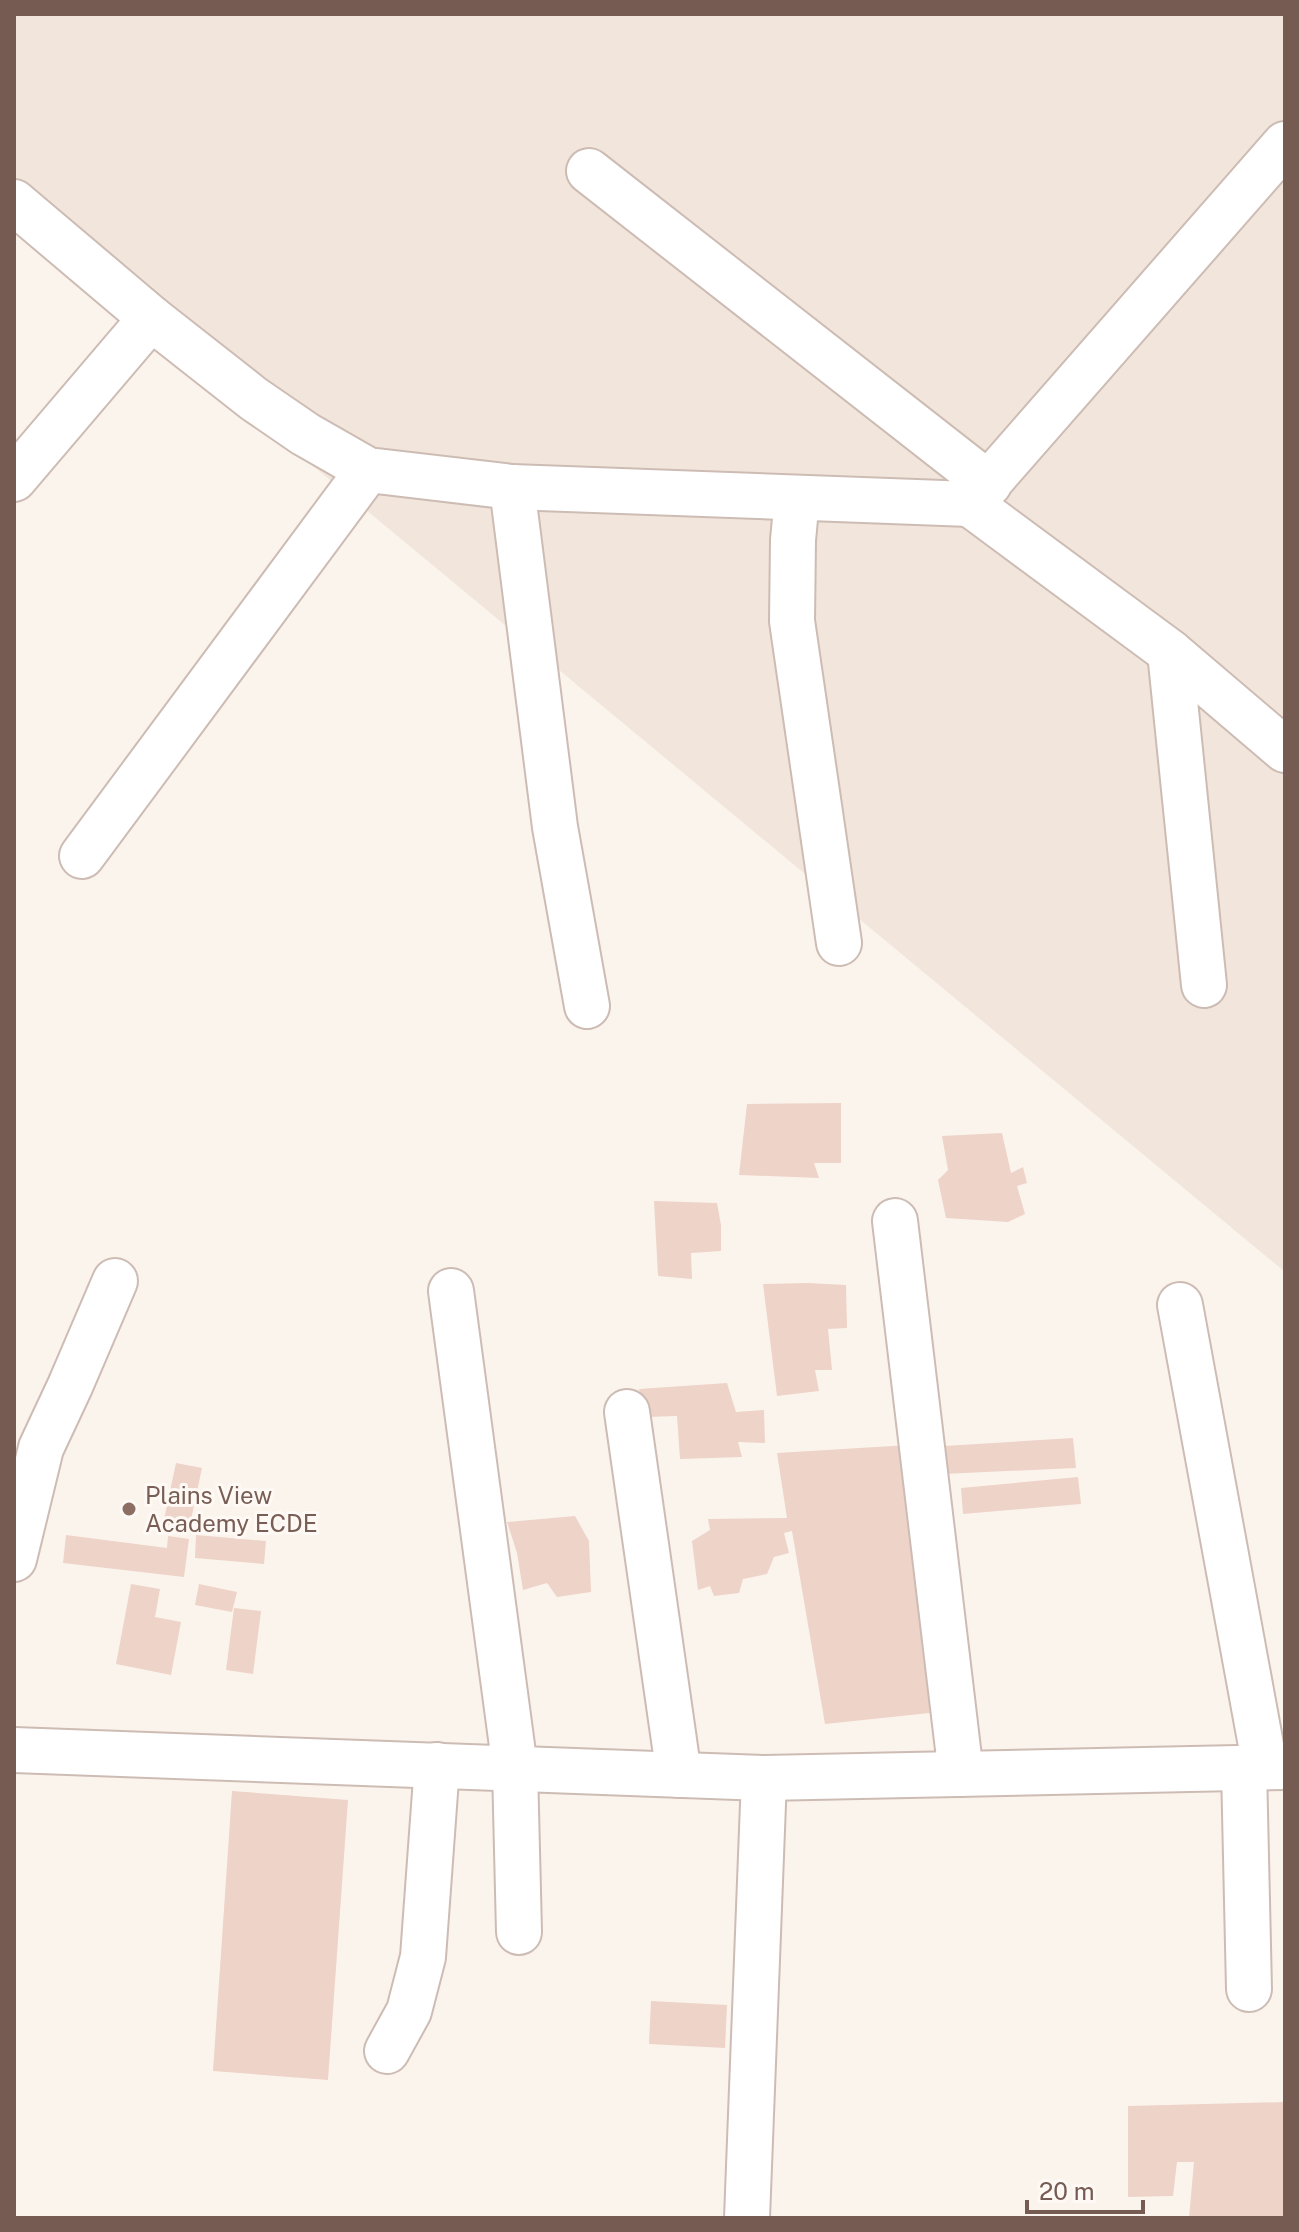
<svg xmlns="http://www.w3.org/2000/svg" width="1299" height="2232" font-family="'Public Sans',sans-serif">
	<rect width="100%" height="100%" fill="#fbf4ed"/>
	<polygon fill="#f2e6dc" points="14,14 1285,14 1285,1272 14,218"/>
	<g fill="#eed3c8">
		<polygon points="841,1103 841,1163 814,1163 819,1178 739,1175 747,1104"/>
		<polygon points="1002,1133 1011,1173 1023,1167 1027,1183 1017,1186 1025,1214 1008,1222 946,1218 938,1180 948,1170 942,1136"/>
		<polygon points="654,1201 717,1203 721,1225 721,1251 691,1253 692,1279 658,1276"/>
		<polygon points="808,1283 846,1285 847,1328 828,1329 832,1370 815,1370 819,1391 777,1396 763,1284"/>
		<polygon points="727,1383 736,1412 764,1410 765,1443 738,1442 742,1457 680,1459 677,1416 646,1417 639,1389"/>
		<polygon points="1073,1438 1076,1468 943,1474 944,1446"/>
		<polygon points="909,1445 939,1712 825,1724 792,1531 784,1533 789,1553 774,1557 767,1574 743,1579 739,1593 714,1596 710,1586 698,1590 692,1541 710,1530 708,1519 787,1518 777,1453"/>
		<polygon points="176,1463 202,1468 189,1529 163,1524"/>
		<polygon points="1078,1477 1081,1504 963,1514 961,1488"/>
		<polygon points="575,1516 589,1541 591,1592 557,1597 547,1583 523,1590 517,1553 507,1522"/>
		<polygon points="66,1535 167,1548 168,1536 189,1539 184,1577 63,1563"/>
		<polygon points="196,1535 266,1541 264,1564 195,1558"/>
		<polygon points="131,1584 160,1589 155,1617 181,1622 171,1675 116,1664"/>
		<polygon points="199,1584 237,1592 232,1612 195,1605"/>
		<polygon points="234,1608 261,1611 253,1674 226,1670"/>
		<polygon points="232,1791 348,1800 328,2080 213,2071"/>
		<polygon points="651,2001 727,2005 725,2048 649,2044"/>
		<polygon points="1285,2102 1285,2218 1189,2218 1194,2162 1177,2162 1173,2196 1128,2197 1128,2106"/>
	</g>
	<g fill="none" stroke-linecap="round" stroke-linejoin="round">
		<g stroke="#cdbcb4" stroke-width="48">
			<g id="minor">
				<polyline points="589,171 989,484"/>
				<polyline points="14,202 151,318 254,399 305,434 368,470 512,487 970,504 1285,144"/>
				<polyline points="14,479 151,318"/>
				<polyline points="512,487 555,827 587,1006"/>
				<polyline points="797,498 793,540 792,621 839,943"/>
				<polyline points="970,504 1170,652 1285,750"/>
				<polyline points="1170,652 1204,985"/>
				<polyline points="82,856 368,470"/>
				<polyline points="895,1221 961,1774"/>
				<polyline points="451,1291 515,1768 519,1932"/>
				<polyline points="1180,1305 1265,1767"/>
				<polyline points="627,1412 679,1775"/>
				<polyline points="14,1559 41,1448 70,1386 115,1281"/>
				<polyline points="14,1750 764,1778 1285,1767"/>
				<polyline points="1244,1768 1249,1989"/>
				<polyline points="387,2051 409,2011 423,1957 437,1765"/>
				<polyline points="747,2218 764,1778"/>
			</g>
		</g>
		<use href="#minor" stroke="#fff" stroke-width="44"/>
	</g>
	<circle fill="#8d6e63" stroke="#fef9f4" stroke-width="3" cx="129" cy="1509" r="8"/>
	<g text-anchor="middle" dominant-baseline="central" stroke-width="6" stroke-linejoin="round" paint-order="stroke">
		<g font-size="24" fill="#785e54" stroke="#fef9f4" text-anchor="start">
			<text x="145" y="1495">Plains View<tspan x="145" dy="28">Academy ECDE</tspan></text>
		</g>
	</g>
	<rect width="1299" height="2232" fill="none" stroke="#755b52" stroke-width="32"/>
	<path d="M1027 2200v12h116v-12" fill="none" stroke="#755b52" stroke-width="4"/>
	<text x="1039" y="2200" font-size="24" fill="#755b52" stroke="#fef9f4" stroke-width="6" paint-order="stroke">20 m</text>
</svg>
